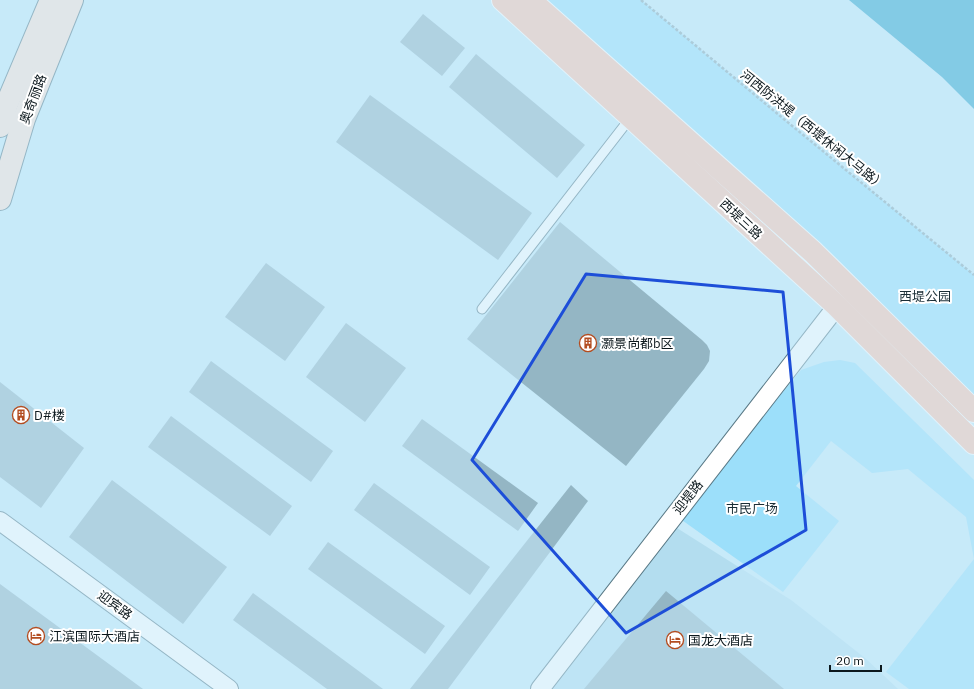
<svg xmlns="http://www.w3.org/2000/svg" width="974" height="689" font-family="'IBM Plex Sans','Noto Sans SC',sans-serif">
	<rect width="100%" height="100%" fill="#c7eaf9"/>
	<polygon fill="#b3ddef" points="669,523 791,600 865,658 898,689 540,689"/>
	<g fill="#9cdffa">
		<polygon points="530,0 641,0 785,120 974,275 974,411"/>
		<polygon points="840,360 855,363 974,480 974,689 909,689 886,672 974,559 966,517 908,469 872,473 831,441 796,486 839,521 783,592 679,518 801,370 824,362"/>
	</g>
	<polygon fill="#32a6cd" points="849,0 974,0 974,109 942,77"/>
	<g fill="#94b6c4">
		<polygon points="423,14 465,48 442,76 400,42"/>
		<polygon points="476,54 585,145 557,178 449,87"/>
		<polygon points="370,95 532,213 498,260 336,142"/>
		<polygon points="560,222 702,340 707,345 710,351 709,361 704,369 626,466 467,339"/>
		<polygon points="266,263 325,307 285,361 225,317"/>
		<polygon points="346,323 406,368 365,422 306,377"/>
		<polygon points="211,361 333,451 311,482 189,392"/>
		<polygon points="0,382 84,448 41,508 0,477"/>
		<polygon points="171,416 292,506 270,536 148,447"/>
		<polygon points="422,419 538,503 518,531 402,446"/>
		<polygon points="112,480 227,567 183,624 69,537"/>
		<polygon points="374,483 490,567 470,595 354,510"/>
		<polygon points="571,485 588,501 448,689 410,689"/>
		<polygon points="328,542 445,626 425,654 308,569"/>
		<polygon points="0,584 143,689 0,689"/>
		<polygon points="666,591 784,689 584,689"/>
		<polygon points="253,593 383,689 327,689 233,620"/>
	</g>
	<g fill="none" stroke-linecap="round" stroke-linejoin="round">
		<g stroke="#597986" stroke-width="11">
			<polyline id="service" points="482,309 631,117"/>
		</g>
		<g stroke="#597986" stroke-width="20">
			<g id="minor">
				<polyline points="0,521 229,689"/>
				<polyline points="540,689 837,306"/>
			</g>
		</g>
		<g stroke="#597986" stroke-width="24">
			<g id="secondary">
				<polyline points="0,126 6,106 51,0"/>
				<polyline points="0,199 24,119 72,0"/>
			</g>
		</g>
		<g stroke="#fff" stroke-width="24">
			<g id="primary">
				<polyline points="503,0 837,306 974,443"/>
				<polyline points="530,0 813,252 974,411"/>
			</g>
		</g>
		<polyline stroke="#8ca8b4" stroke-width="2.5" stroke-dasharray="3 2" stroke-linecap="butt" points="641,0 785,120 974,275"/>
		<use href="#service" stroke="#fff" stroke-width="9"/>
		<use href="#minor" stroke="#fff" stroke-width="18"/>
		<use href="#secondary" stroke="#fee2d6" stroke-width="22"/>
		<use href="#primary" stroke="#fec4ae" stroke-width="22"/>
	</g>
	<path d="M0 0H974V689H0ZM586,274L783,292L806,530L626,633L472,460Z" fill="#c7eaf9" fill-opacity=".55" fill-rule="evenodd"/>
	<path fill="none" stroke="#1d4ed8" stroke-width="3" stroke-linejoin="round" d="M586,274L783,292L806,530L626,633L472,460Z"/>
	<defs>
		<g id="building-ring" transform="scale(0.9)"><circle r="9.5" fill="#fff" stroke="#b34d21" stroke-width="1.5"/><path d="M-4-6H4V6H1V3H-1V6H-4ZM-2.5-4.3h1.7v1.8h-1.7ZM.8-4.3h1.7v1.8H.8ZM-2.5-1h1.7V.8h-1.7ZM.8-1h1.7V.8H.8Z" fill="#b34d21"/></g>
		<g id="hotel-ring" transform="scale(0.9)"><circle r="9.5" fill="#fff" stroke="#b34d21" stroke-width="1.5"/><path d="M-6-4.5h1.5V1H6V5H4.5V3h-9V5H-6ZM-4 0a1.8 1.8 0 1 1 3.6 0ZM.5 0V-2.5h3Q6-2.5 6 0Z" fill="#b34d21"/></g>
	</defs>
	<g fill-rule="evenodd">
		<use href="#building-ring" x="588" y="343"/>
		<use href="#building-ring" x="21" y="415"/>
		<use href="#hotel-ring" x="36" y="636"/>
		<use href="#hotel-ring" x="675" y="640"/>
	</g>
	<g text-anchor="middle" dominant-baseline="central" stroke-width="4" stroke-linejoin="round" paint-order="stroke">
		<g font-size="13" fill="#0c181d" stroke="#fff">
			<text transform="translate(33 99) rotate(-69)">奥奇丽路</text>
			<text transform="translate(813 130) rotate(39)">河西防洪堤（西堤休闲大马路）</text>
			<text transform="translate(741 219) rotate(43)">西堤三路</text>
			<text transform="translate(688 497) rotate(-52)">迎堤路</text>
			<text transform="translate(115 605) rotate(36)">迎宾路</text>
		</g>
		<g font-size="13" fill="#1b2e36" stroke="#fff">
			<text x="925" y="296">西堤公园</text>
			<text x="752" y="508">市民广场</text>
		</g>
		<g font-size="13" fill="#0c181d" stroke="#fff" text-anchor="start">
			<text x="601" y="343">灏景尚都b区</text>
			<text x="34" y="415">D#楼</text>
			<text x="49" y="636">江滨国际大酒店</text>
			<text x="688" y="640">国龙大酒店</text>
		</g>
	</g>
	<path d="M830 665v6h51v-6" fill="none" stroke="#0c181d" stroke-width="2"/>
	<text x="836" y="665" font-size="12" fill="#0c181d" stroke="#ffffff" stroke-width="3" paint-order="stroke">20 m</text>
</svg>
